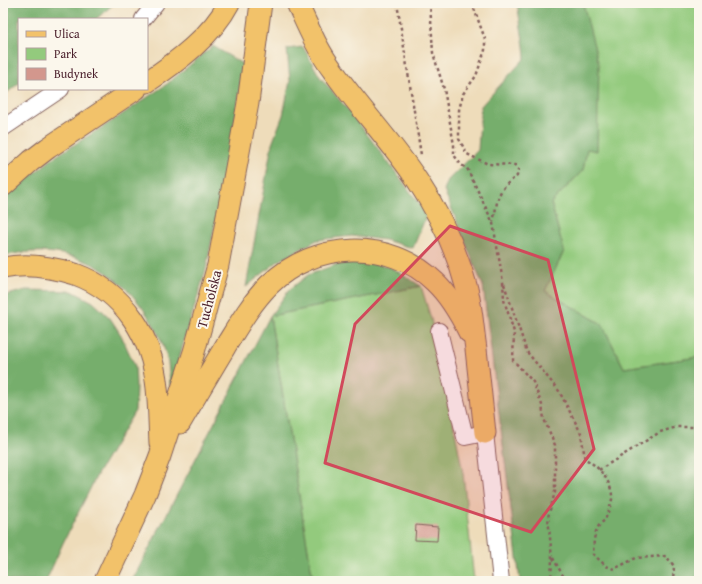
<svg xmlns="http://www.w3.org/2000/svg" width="702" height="584" font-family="'Gentium Book Plus',serif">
	<rect width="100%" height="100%" fill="#fbf7ec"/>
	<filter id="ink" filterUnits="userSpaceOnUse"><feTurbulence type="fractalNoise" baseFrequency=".025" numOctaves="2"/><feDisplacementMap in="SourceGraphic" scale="8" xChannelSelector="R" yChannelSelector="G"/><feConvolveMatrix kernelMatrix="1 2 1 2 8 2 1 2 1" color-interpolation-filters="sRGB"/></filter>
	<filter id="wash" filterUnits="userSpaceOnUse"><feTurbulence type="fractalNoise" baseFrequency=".012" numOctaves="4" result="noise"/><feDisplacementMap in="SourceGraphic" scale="16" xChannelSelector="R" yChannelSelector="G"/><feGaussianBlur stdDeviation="0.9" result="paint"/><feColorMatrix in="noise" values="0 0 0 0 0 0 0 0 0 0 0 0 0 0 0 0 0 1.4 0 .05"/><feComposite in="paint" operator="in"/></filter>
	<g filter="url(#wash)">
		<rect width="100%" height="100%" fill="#eedcba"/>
		<g fill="#93ca7d" stroke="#6e7454">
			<polygon points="577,3 699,3 699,357 624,368 602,324 545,291 564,251 551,203 583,170"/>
			<polygon points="421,286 431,319 446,386 463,473 474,581 313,581 270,316"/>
		</g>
		<g fill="#76ae6c" stroke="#60664c">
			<polygon points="3,3 115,3 96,19 19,19 19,83 3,96"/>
			<polygon points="517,3 583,3 599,65 597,151 587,149 583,170 551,203 564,251 545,291 602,324 624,368 699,357 699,581 520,581 483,286 444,190 448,180 478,150 481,106 525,58 524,46"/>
			<path d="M213,46L244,65L231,145L206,269L170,388C170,380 169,371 168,363C165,346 156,328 146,313C112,263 62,242 3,256V199L14,189L56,156L114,120L167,84Z"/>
			<polygon points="303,47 320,77 354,117 427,214 413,248 385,240 352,236 317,240 277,262 246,287 272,144 283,115 290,81 287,49"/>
			<polygon points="366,261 390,267 421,286 270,316 313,581 132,581 270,316 289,290 308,275 343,262"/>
			<polygon points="26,290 72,291 93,302 110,318 121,335 135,366 136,385 135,411 98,473 63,543 46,581 3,581 3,296"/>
		</g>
		<g id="blocks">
			<polygon fill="#d3978d" points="416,525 438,527 437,541 415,540"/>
		</g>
	</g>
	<g filter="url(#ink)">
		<use href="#blocks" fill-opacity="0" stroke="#83615d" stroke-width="1"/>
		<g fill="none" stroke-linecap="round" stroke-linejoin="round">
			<g stroke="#83615d" stroke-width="18">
				<g id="minor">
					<polyline points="143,19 156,3"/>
					<polyline points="3,128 61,89"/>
					<polyline points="439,331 465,437 485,433 501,581"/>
				</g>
			</g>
			<g stroke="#83615d" stroke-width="23">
				<g id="major">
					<path d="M297,3C308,27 318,51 334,72C360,109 392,142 417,180C439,213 457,251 467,289C472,309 473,329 476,349C479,377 482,405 485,433"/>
					<path d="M147,82C177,62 212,36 229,3"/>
					<polyline points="3,186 31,161 48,148 136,89"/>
					<path d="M3,268C26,263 52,267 75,274C125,292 152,337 157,388C159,406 159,425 160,443"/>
					<path d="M180,423C195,397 210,372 225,347C238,326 251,303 269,285C314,241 389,237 435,282C450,296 460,314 469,332"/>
					<polyline points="105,581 145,495 160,456 194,352 218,265 248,103 261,3"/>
				</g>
			</g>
			<g stroke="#83615d" stroke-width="2.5" stroke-dasharray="3 3" stroke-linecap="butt">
				<polyline points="397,3 421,155"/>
				<polyline points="430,3 433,53 444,89 454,145 454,155 461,165 467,168 493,223 503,282 504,300 514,332 513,360 533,382 542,405 544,419 555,445 555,492 548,517 552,558 551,581"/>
				<path d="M472,3L485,39V50L476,76L463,94L459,110V139L467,154L488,164L515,165L518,170L517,176C495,192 499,197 493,222"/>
				<path d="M504,284L527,352L559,391L581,433L585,459C599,466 613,483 612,499C611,506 607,514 605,520C593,528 594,541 593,554L606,566L614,569L636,558L666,556L674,566L673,581"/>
				<polyline points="599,470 660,432 677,427 699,427"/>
				<polyline points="553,558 566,581"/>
				<polyline points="667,581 673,578"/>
			</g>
			<use href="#minor" stroke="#fff" stroke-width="16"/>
			<use href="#major" stroke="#f2c26a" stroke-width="21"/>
		</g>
	</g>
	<path fill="#d1495b" fill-opacity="0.2" stroke="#d1495b" stroke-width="3" stroke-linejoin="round" d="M450,226L548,260L594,449L531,532L325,463L355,324Z"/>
	<g text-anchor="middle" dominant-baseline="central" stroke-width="4" stroke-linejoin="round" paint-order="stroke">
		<g font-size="14" fill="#4a1f2b" stroke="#fbf7ec">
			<text transform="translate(209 299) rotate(-75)">Tucholska</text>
		</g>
	</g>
	<rect width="702" height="584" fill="none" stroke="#fbf7ec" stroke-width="16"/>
	<rect x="18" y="18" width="130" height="72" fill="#fbf7ec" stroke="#b4a19f"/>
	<rect x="26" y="31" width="20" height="6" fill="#f2c26a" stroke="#b4a19f"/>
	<text x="54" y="38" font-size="12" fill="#4a1f2b">Ulica</text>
	<rect x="26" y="48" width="20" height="12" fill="#93ca7d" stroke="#b4a19f"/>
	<text x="54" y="58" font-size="12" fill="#4a1f2b">Park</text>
	<rect x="26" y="68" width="20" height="12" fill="#d3978d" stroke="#b4a19f"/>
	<text x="54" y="78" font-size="12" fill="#4a1f2b">Budynek</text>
</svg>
